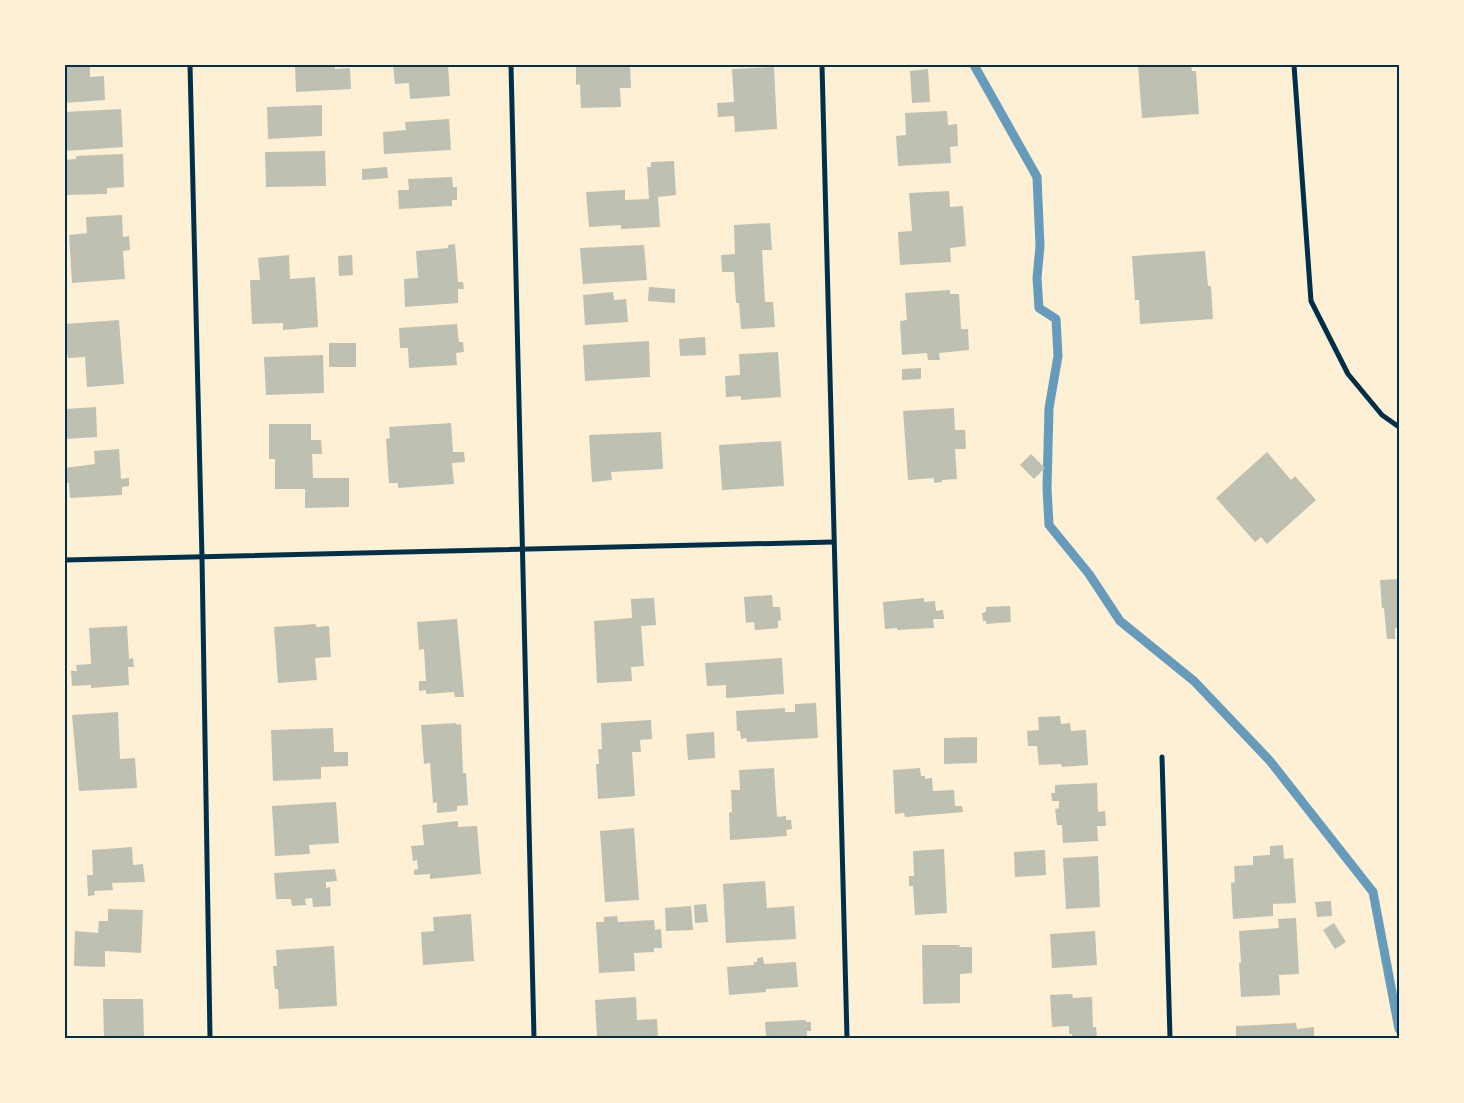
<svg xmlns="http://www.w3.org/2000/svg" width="1464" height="1103" font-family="Jost,sans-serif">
	<rect width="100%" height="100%" fill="#fdf0d5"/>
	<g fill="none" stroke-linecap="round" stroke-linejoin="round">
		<polyline stroke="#669bbc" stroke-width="9" points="974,65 1037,177 1040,246 1037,278 1039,308 1056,319 1058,356 1049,408 1047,488 1049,525 1089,574 1120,621 1194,681 1270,761 1373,892 1399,1029"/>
	</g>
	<g fill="#bec0b2">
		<polygon points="65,65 90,65 90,77 104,76 105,100 65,103"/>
		<polygon points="295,65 335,65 335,69 350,68 351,89 296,92"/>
		<polygon points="393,65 448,65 450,96 410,99 409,83 395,84"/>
		<polygon points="576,65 630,65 631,88 620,88 621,107 581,108 580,84 576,85"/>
		<polygon points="1138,65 1191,65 1192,71 1196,71 1199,114 1142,118"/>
		<polygon points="774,67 777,129 735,132 734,116 718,117 717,103 734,102 732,69"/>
		<polygon points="928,69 930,102 912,103 910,71"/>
		<polygon points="322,105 322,136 268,139 267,107"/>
		<polygon points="121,109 123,147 65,151 65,112"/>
		<polygon points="947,111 948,125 957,124 958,146 950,147 951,163 898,166 896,136 906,135 905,113"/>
		<polygon points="449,119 451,150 384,154 383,132 406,130 405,122"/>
		<polygon points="325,151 326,186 266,187 265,152"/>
		<polygon points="123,154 124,187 107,188 107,194 65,195 65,160 76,159 76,156"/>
		<polygon points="674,161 676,195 658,197 660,227 621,229 621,225 589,227 586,192 625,190 625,200 649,199 647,167 651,167 651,162"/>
		<polygon points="387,167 388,178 362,180 362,169"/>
		<polygon points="452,177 453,187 457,187 457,200 452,200 452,206 399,209 398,190 409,190 408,179"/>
		<polygon points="949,191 950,207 963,206 966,246 950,248 951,262 900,265 898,232 912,231 909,193"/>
		<polygon points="122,215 123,237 129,236 130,250 123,251 125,279 72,283 69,235 87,233 86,217"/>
		<polygon points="770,223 772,250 762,250 765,302 773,302 775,327 741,329 739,303 736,303 734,272 722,272 721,255 735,254 734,225"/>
		<polygon points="455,244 458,282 463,282 464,289 458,289 458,303 405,307 404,279 418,278 416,251 448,248 448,245"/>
		<polygon points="644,245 647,280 583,284 580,248"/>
		<polygon points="1205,251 1208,286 1211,286 1213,319 1140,324 1139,300 1135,300 1132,256"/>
		<polygon points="289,255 290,279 315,277 318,327 283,330 283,323 252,324 250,280 260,280 258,258"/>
		<polygon points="352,255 353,275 339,276 338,256"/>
		<polygon points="649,287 675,289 675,303 648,301"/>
		<polygon points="950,290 950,294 959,294 961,329 968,329 969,350 939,353 940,360 928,360 927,353 902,355 900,321 907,320 905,293"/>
		<polygon points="613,292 614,300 626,299 628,322 585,325 583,295"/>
		<polygon points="119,320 124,384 87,387 85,357 68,358 65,340 65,324"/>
		<polygon points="457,324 459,342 463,342 464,352 456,353 457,365 409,368 408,348 400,348 399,328"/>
		<polygon points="705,337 706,355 680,356 679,339"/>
		<polygon points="649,341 650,377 585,381 583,345"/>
		<rect x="329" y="343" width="27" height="24"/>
		<polygon points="778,352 781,397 741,400 741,396 726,397 725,376 740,375 739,354"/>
		<polygon points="323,355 324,393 266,395 264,357"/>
		<polygon points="921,368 921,379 902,380 902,369"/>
		<polygon points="96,407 97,437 65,439 65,409"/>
		<polygon points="954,408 955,430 965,430 966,449 955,449 957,479 942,480 942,482 934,483 934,478 908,480 903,411"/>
		<polygon points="451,423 453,452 464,452 465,462 452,463 454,484 398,488 398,483 389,483 386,439 390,438 389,427"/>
		<polygon points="269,424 311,424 311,440 321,440 322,454 312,454 313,478 349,478 349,507 305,508 305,489 275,489 275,459 269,459"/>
		<polygon points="661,432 663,469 611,472 612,480 592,482 589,435"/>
		<polygon points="781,441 784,486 722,490 719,445"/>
		<polygon points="119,449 121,479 129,478 129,486 122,487 122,495 70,498 69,483 65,483 65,468 95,464 94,451"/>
		<polygon points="1267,452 1291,480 1295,476 1316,500 1267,544 1261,537 1255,542 1216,498"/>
		<polygon points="1031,454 1045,468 1034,479 1020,465"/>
		<polygon points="1399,579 1399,628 1395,628 1395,639 1387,639 1384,608 1382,608 1380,580"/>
		<polygon points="772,595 773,607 780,607 781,620 778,621 778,628 755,630 754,622 746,623 744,597"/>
		<polygon points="654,598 656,625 641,626 644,666 631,667 632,681 597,683 594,621 632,618 631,599"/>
		<polygon points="924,598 924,602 935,601 936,611 943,610 944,619 933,619 934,628 897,630 897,628 885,629 883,602"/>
		<polygon points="1010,606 1011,622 986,624 986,621 983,621 982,613 986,612 986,607"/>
		<polygon points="457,619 464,697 455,697 454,692 426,694 426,690 419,691 419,681 426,681 424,649 419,650 417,622"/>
		<polygon points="316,624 316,627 329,626 331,657 315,658 317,680 278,683 274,627"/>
		<polygon points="127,626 129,659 133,658 134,667 128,667 129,685 91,688 91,685 72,686 71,671 77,671 76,665 91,664 89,628"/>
		<polygon points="782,658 784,694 726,698 726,685 707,686 705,663"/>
		<polygon points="816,703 818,738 747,742 746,738 741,739 740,731 737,731 736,711 785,708 785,712 795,712 795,704"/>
		<polygon points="118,712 120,759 135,758 137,788 79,791 72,715"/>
		<polygon points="1060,716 1061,724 1070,723 1071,731 1086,730 1088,765 1062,767 1061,764 1039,765 1037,746 1028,746 1027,731 1039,730 1038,717"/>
		<polygon points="651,720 652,739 640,740 641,752 632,752 635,796 598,799 596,764 599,764 598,749 602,749 601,723"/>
		<polygon points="456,723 457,725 461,724 463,773 466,773 468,805 457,806 457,811 437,813 437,802 433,803 430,763 424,764 421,725"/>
		<polygon points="333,728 334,752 348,752 348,766 321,767 321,779 273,781 271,730"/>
		<polygon points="714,732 715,758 688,760 686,734"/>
		<polygon points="977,737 977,763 944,764 944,738"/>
		<polygon points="774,768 777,817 786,816 786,820 791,820 792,829 786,830 787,836 730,840 729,813 732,812 731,790 740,790 739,770"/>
		<polygon points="920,768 921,776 925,776 925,779 932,778 933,791 954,790 955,806 962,806 963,812 905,817 904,813 895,814 893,770"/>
		<polygon points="1097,783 1098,812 1105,811 1106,826 1097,826 1098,841 1063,843 1062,825 1057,825 1055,809 1059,808 1059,801 1052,801 1051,793 1055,793 1055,785"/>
		<polygon points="336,802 339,843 309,845 310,854 275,856 272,806"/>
		<polygon points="458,821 458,827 477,826 481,874 430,879 430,874 414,875 414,870 418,869 417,860 413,861 411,846 424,845 422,825"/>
		<polygon points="634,828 639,900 605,902 600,831"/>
		<polygon points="1283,845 1284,859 1293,858 1296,903 1273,904 1273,916 1233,919 1231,883 1235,882 1234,866 1253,865 1253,856 1270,855 1270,846"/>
		<polygon points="132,847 133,865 143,864 145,882 112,883 113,890 94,891 95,895 88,896 87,875 93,875 92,850"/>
		<polygon points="944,849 947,913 915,915 913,886 909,886 909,876 914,876 913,851"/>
		<polygon points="1045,850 1046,875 1015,877 1014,852"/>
		<polygon points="1098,856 1100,907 1066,909 1063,858"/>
		<polygon points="335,869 337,881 326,882 326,888 330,887 331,906 313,907 312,898 305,899 306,905 292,906 291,899 276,899 274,873"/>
		<polygon points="765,881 767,908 794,906 796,939 726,943 723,884"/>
		<polygon points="1331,901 1332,916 1317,917 1315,902"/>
		<polygon points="706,904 708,922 695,923 694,905"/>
		<polygon points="691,906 693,930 666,931 665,908"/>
		<polygon points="108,909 143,910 141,953 105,951 105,967 74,966 75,931 98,933 99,921 108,921"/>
		<polygon points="471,914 474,961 423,965 421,932 434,931 433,917"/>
		<polygon points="617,916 618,922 654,920 655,930 661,929 662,948 654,948 654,952 634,953 635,971 599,973 596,922 604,922 604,917"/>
		<polygon points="1296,918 1299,974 1279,975 1280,995 1241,997 1239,963 1241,963 1239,931 1279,928 1278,919"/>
		<polygon points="1334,923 1346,942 1335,949 1323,930"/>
		<polygon points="1095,931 1097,965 1052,968 1050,934"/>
		<polygon points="922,945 960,945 959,947 972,947 972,973 960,974 960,1003 923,1004"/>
		<polygon points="334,946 337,1006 279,1009 278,989 275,989 273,966 277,966 276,950"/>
		<polygon points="763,957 764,964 796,962 798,987 766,989 766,992 729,995 727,967 754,965 754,962 757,962 757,958"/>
		<polygon points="1072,994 1073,998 1092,997 1093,1027 1096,1027 1097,1038 1072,1038 1072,1034 1069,1034 1069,1026 1052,1027 1050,995"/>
		<polygon points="636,997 637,1020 657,1019 658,1038 597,1038 595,1000"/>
		<polygon points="103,999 143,999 144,1038 104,1038"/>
		<polygon points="806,1020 806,1022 811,1022 811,1031 807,1031 807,1038 766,1038 765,1022"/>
		<polygon points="1296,1023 1297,1029 1314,1027 1314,1038 1236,1038 1236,1026"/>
	</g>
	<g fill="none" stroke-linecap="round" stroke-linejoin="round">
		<g stroke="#003049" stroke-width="5">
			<polyline points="190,65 202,558 210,1038"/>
			<polyline points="511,65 534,1038"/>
			<polyline points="822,65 847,1038"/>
			<polyline points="1294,65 1311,301 1348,374 1382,415 1399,427"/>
			<polyline points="65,560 833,542"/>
			<polyline points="1162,757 1170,1038"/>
		</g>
	</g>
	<rect width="1464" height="1103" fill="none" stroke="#fdf0d5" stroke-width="132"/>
	<rect x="66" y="66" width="1332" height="971" fill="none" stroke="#003049" stroke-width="2"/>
</svg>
